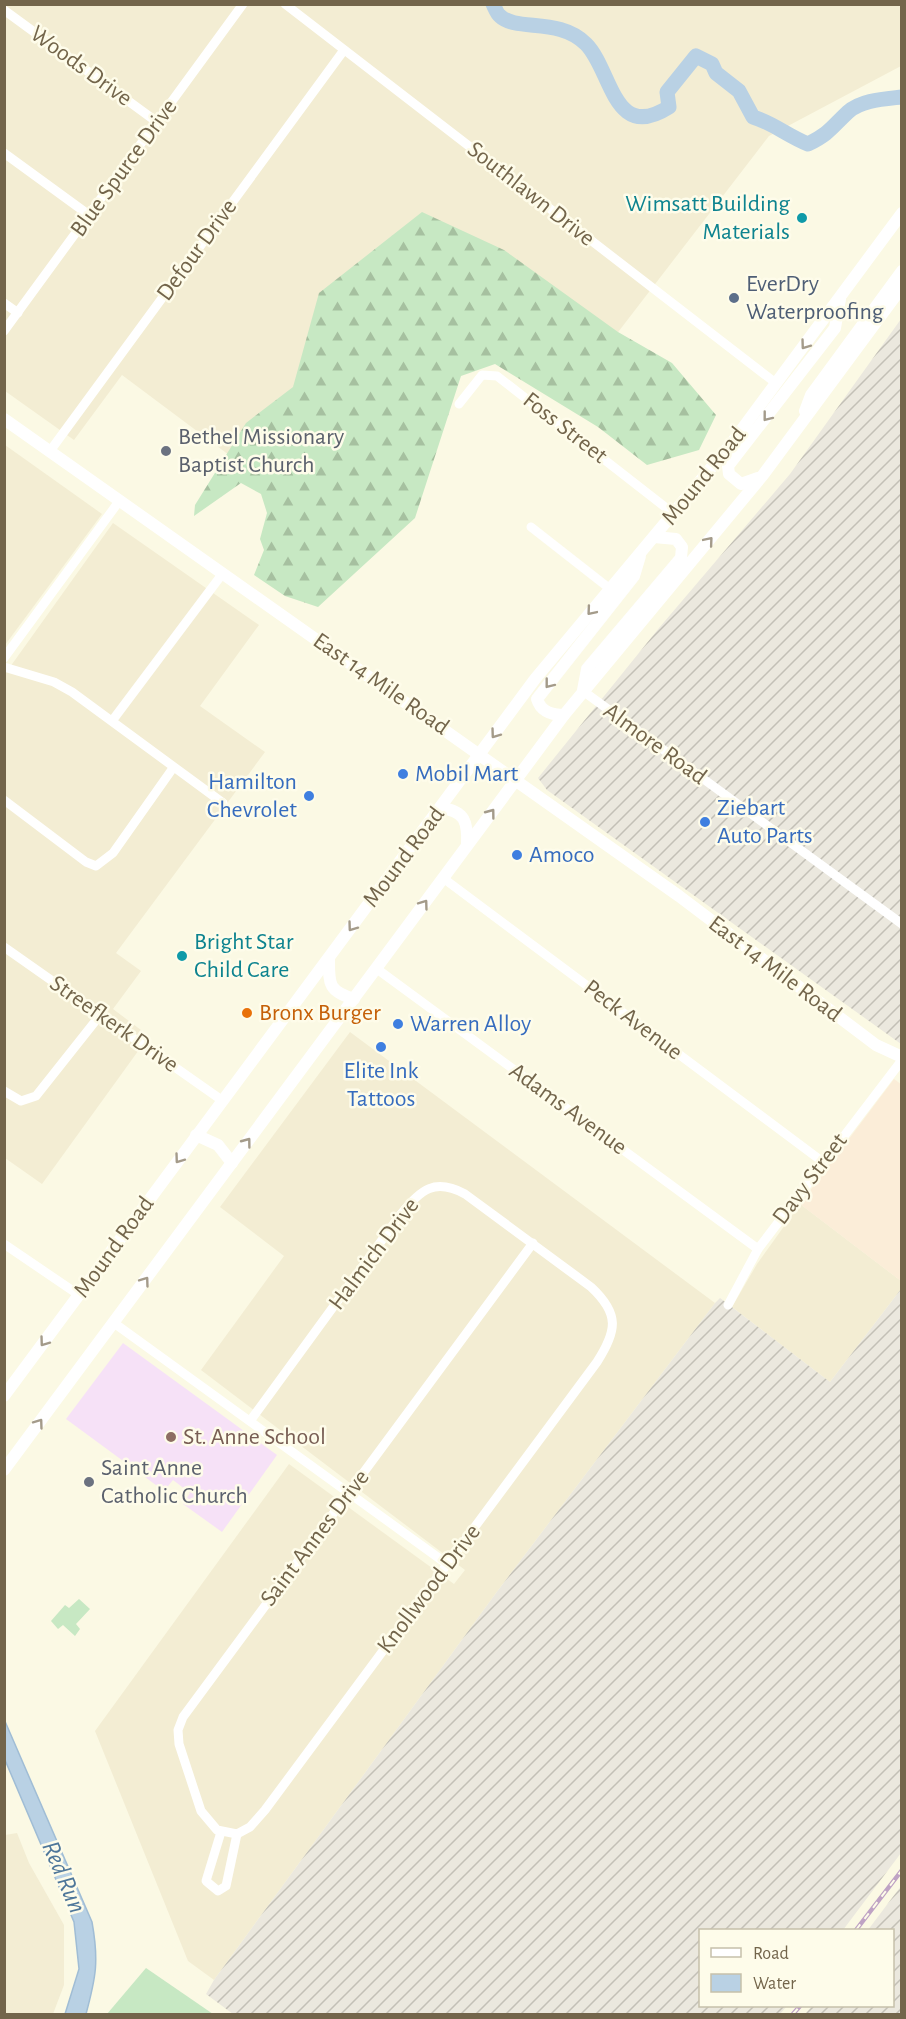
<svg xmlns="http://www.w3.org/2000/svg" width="906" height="2019" font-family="'Alegreya Sans',sans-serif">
	<defs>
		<pattern id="industrial-furrows" width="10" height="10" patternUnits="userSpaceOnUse" patternTransform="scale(1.5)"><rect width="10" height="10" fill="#ebe8de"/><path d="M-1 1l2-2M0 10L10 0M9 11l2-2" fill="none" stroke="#c3c0b6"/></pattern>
		<pattern id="forest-firs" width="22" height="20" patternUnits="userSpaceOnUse" patternTransform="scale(1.5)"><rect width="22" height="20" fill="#c7e8c3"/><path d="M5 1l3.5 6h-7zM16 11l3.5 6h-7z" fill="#a6c0a0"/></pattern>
	</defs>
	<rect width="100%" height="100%" fill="#fbf9e4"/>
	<g fill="#f3edd3">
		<polygon points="5,5 901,5 901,66 769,136 602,353 446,240 233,458 122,375 74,440 5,391"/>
		<polygon points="5,445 102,514 5,645 4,445"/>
		<polygon points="113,523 259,625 200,706 265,752 116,953 141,971 113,1009 149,1036 42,1184 5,1158 5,674"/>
		<polygon points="350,1032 715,1303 496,1593 214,1980 188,1961 95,1731 289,1464 454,1584 465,1570 201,1370 284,1256 220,1207"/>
		<polygon points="800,1204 901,1281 901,1289 830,1382 732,1307 757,1264"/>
		<polygon points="17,1833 29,1863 64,1925 64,1985 53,2014 5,2014 5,1835"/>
	</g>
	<polygon fill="#fbedd8" points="894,1079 902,1085 901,1281 800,1204"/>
	<g fill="url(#industrial-furrows)">
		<polygon points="901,319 901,1044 547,790 538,778 659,628 790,474"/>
		<polygon points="901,1289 901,1853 843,1930 700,1930 700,2006 787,2006 780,2014 233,2014 206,1994 214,1980 496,1593 715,1303 720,1298 830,1382"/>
		<polygon points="901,1886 901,2014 805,2014 812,2006 892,2006 892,1930 868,1930"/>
	</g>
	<polygon fill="#f6e1f7" points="123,1343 277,1455 222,1532 183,1504 190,1493 173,1480 164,1491 66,1419"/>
	<polygon fill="url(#forest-firs)" points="422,212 504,250 618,332 672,363 716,415 699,450 647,465 598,427 495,364 461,376 415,518 318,607 285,596 254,575 264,550 260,539 267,513 261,494 241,483 194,516 195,505 246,423 293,387 319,293"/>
	<g fill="#c7e8c3">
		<polygon points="79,1599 90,1609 76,1624 80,1629 75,1636 63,1625 58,1629 51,1621 65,1605 69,1608"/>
		<polygon points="146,1968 213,2014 107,2014"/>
	</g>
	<path fill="#b9d1e4" stroke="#a0bdd5" stroke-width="1.5" d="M4,1719L92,1922C99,1961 96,1977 86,2014H65L79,1969L74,1922L5,1760Z"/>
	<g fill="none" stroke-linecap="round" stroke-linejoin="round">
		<path stroke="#b9d1e4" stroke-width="15" d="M493,4C495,8 497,14 500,16C517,32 559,17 586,44C612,70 613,143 669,107L667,92L696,56L712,64L716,73L739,91L753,117C773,123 788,136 808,144C829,134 832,127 848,112C861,100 884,99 902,97"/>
		<g stroke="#fff" stroke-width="9">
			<polyline points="285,4 777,384"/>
			<polyline points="4,10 157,122"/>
			<polyline points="4,153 89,215"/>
			<polyline points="4,303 18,313"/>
			<polyline points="4,331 243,4"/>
			<polyline points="459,404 482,375 497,376 674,514"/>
			<polyline points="50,451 344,50"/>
			<polyline points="531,527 614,592"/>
			<polyline points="4,658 120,500"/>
			<polyline points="4,667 54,682 72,692 223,803"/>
			<polyline points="583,691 902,924"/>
			<polyline points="112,721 223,573"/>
			<polyline points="4,800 86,862 96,866 113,853 173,768"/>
			<polyline points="443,878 823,1162"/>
			<polyline points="4,947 223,1101"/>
			<polyline points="377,969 758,1249"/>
			<polyline points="4,1091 21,1101 36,1096 101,1014"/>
			<polyline points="4,1244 79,1295"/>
			<polyline points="728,1305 758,1249 902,1060"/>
			<polyline points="114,1323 447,1564"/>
			<polyline points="221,1832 206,1881 218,1891 226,1886 237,1834"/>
			<path d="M237,1834L250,1827L265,1810L597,1362C617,1331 620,1314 591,1287L465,1194C435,1178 421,1189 401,1214L250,1421"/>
			<polyline points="237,1834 217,1830 201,1811 179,1744 178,1730 183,1717 533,1243"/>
		</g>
		<g stroke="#fff" stroke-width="12">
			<polyline points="805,411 811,395 902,271"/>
			<polyline points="4,419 679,896 876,1045 902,1057"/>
			<polyline points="758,478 741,484 729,474 728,466 835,328 840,299"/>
			<polyline points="583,690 587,669 681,558 682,547 676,539 654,537"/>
			<path d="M564,715C552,715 541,712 537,699L634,576L640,556"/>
			<path d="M441,808C465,811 468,822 467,845"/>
			<path d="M329,959C329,984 328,991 354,999"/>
			<polyline points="196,1135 218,1145 232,1163"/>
			<polyline points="4,1396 535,679 731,444 902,213"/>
			<polyline points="4,1470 564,715 763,475 902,287"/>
		</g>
		<g stroke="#bfa3c4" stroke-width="4.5">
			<g id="rail">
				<polyline points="856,1930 902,1870"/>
				<polyline points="793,2014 800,2006"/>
			</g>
		</g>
		<use href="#rail" stroke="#fefcea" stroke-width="2" stroke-dasharray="7" stroke-linecap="butt"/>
	</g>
	<defs><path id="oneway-chevron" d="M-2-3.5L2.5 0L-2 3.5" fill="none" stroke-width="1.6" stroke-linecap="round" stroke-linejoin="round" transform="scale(1.5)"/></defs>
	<g stroke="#a49b8a">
		<use href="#oneway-chevron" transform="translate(805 345) rotate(126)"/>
		<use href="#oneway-chevron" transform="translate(767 417) rotate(128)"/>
		<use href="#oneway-chevron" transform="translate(709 541) rotate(-50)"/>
		<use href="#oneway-chevron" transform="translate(591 611) rotate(130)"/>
		<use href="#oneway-chevron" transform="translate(549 684) rotate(128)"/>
		<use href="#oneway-chevron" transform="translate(495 734) rotate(126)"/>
		<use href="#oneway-chevron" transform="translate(491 813) rotate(-53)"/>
		<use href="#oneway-chevron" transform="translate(424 904) rotate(-54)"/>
		<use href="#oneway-chevron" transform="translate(352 927) rotate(126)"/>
		<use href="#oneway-chevron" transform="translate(247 1142) rotate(-53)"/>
		<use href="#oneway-chevron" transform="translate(179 1159) rotate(126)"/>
		<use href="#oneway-chevron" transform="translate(145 1281) rotate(-54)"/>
		<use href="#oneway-chevron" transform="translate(44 1342) rotate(126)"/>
		<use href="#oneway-chevron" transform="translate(39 1423) rotate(-54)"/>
	</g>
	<g fill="#0f9aa8" stroke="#fefcea" stroke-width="2">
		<circle cx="802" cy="218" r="6"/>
		<circle cx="182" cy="956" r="6"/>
	</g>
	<circle fill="#5c6f8a" stroke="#fefcea" stroke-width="2" cx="734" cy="298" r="6"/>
	<g fill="#6b7280" stroke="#fefcea" stroke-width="2">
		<circle cx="166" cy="451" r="6"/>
		<circle cx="89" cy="1482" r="6"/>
	</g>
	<g fill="#3f7fe0" stroke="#fefcea" stroke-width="2">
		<circle cx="403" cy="774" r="6"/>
		<circle cx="309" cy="796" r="6"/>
		<circle cx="705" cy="822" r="6"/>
		<circle cx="517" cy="855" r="6"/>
		<circle cx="398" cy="1024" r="6"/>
		<circle cx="381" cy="1047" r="6"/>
	</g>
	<circle fill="#e8710a" stroke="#fefcea" stroke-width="2" cx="247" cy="1013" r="6"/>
	<circle fill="#8d6e63" stroke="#fefcea" stroke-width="2" cx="171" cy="1437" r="6"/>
	<g text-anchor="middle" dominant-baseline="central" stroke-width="5" stroke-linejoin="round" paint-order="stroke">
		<g font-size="24" fill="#73654b" stroke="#fefcea">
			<text transform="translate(81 66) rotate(36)">Woods Drive</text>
			<text transform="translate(124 168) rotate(-54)">Blue Spurce Drive</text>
			<text transform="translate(531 194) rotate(38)">Southlawn Drive</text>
			<text transform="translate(197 250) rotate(-54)">Defour Drive</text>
			<text transform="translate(565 428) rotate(38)">Foss Street</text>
			<text transform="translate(704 476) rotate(-51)">Mound Road</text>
			<text transform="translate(381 684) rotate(35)">East 14 Mile Road</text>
			<text transform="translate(655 744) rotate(36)">Almore Road</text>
			<text transform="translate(404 857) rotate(-53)">Mound Road</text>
			<text transform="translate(775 969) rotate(37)">East 14 Mile Road</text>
			<text transform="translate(633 1020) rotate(37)">Peck Avenue</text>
			<text transform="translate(114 1024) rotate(35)">Streefkerk Drive</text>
			<text transform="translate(568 1109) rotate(36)">Adams Avenue</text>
			<text transform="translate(810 1179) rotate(-53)">Davy Street</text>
			<text transform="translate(114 1247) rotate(-54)">Mound Road</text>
			<text transform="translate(374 1254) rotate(-53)">Halmich Drive</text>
			<text transform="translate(315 1538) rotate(-53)">Saint Annes Drive</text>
			<text transform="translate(429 1589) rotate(-53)">Knollwood Drive</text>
		</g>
		<g font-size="24" fill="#0d838f" stroke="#fefcea" text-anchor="end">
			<text x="790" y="204">Wimsatt Building<tspan x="790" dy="28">Materials</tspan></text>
			<text x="194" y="942" text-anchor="start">Bright Star<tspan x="194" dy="28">Child Care</tspan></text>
		</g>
		<g font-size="24" fill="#4e5e75" stroke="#fefcea" text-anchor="start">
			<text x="746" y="284">EverDry<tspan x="746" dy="28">Waterproofing</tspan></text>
		</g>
		<g font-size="24" fill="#5b616d" stroke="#fefcea" text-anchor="start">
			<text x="178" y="437">Bethel Missionary<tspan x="178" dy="28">Baptist Church</tspan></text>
			<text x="101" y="1468">Saint Anne<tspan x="101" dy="28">Catholic Church</tspan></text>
		</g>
		<g font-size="24" fill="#366cbe" stroke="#fefcea" text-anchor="start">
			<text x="415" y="774">Mobil Mart</text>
			<text x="297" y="782" text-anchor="end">Hamilton<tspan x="297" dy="28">Chevrolet</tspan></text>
			<text x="717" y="808">Ziebart<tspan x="717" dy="28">Auto Parts</tspan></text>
			<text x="529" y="855">Amoco</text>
			<text x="410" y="1024">Warren Alloy</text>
			<text x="381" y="1071" text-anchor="middle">Elite Ink<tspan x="381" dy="28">Tattoos</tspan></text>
		</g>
		<g font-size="24" fill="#c56008" stroke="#fefcea" text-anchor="start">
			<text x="259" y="1013">Bronx Burger</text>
		</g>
		<g font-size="24" fill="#785e54" stroke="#fefcea" text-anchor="start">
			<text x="183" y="1437">St. Anne School</text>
		</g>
		<g font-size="26" font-style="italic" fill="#4f779a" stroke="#fefcea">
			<text transform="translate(64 1877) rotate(67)">Red Run</text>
		</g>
	</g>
	<rect width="906" height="2019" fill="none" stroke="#73654b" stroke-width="12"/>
	<rect x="699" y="1929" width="195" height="78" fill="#fefcea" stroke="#c6c0aa" stroke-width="1.5"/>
	<rect x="711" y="1948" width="30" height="9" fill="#ffffff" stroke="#c6c0aa" stroke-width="1.5"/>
	<text x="753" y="1959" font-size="18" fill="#73654b">Road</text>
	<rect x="711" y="1974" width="30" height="18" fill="#b9d1e4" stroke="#c6c0aa" stroke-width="1.5"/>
	<text x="753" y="1989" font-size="18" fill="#73654b">Water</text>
</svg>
